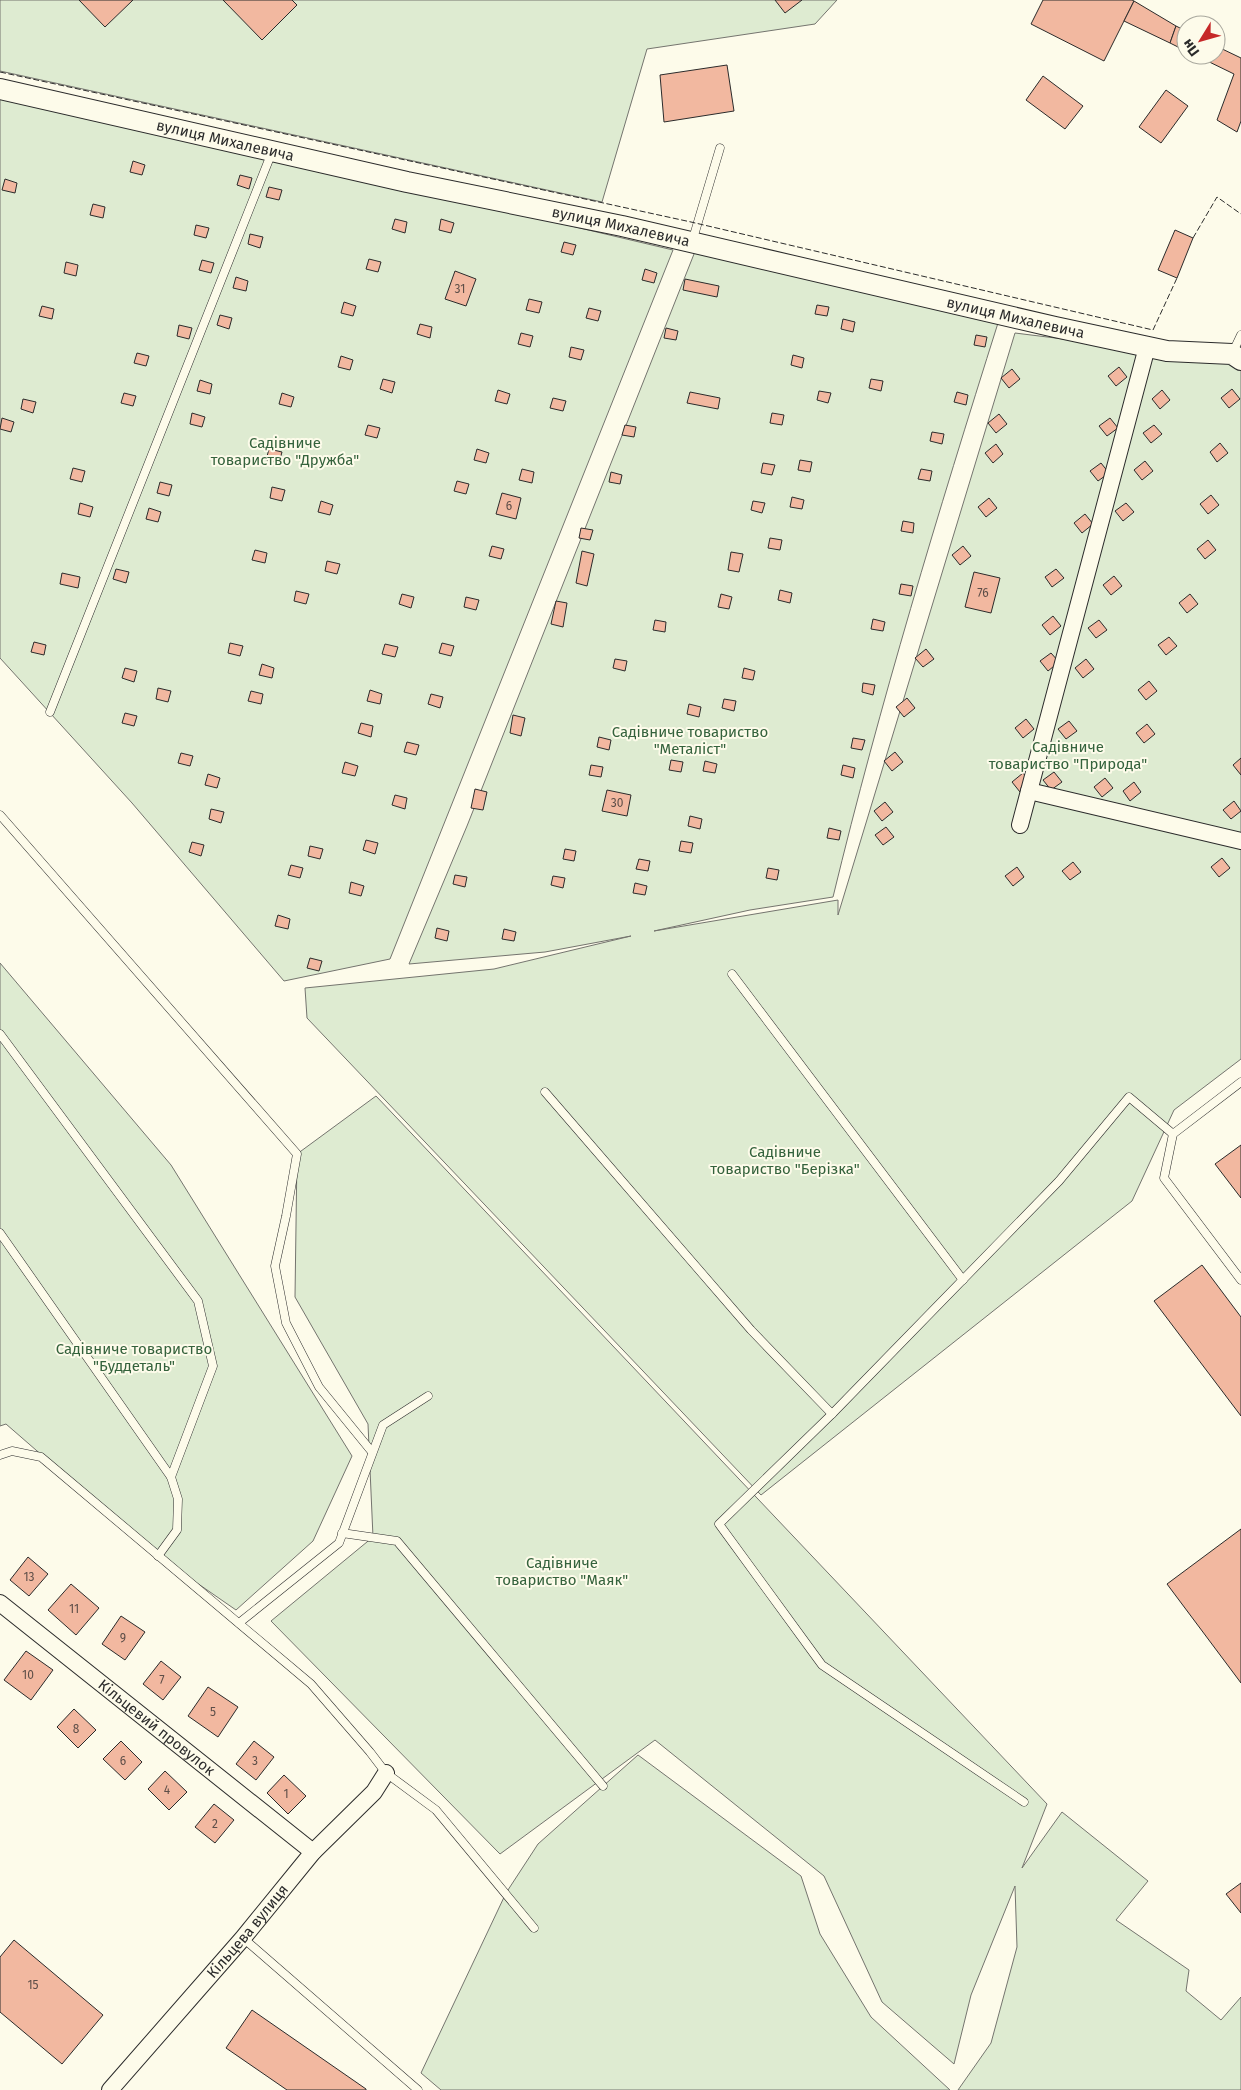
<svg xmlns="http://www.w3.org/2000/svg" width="1241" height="2090" font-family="'Fira Sans',sans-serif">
	<rect width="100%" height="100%" fill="#fdfbea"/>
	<g fill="#deebd1" stroke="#74746e">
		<polygon points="0,0 837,0 815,24 647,49 602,202 0,71"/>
		<polygon points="0,91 673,250 390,959 284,981 132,803 0,658"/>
		<path d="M696,249L998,323C938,513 880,703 833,897L750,910L654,931L838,900V915L1015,333L1241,361V1059L1174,1110L1132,1201L761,1495L307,1018L305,988L494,969L631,936L545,952L409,964L467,826Z"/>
		<polygon points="0,963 171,1165 352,1456 313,1541 236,1610 158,1556 6,1424 0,1426"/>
		<polygon points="376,1096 1047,1804 1022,1868 1062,1812 1148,1881 1116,1920 1189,1970 1186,1991 1221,2020 1241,1997 1241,2090 958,2090 991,2043 1017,1947 1015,1886 971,1995 954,2064 882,2002 824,1876 655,1740 500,1854 271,1621 373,1537 368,1424 295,1297 297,1154"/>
		<polygon points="638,1755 801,1876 820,1934 871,2017 950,2090 441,2090 421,2073 506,1893 538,1844"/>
	</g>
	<g fill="#f2b8a0" stroke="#2b2b2b">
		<polygon points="79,0 133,0 105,27"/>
		<polygon points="223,0 292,0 297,5 262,40"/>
		<polygon points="775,0 802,0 785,13"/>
		<polygon points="1043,0 1132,0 1134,1 1104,61 1031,24"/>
		<polygon points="1134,1 1176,26 1170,43 1124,21"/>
		<polygon points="1176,26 1186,31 1186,51 1170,43"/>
		<polygon points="1216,46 1241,58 1241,121 1237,132 1217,120 1234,74 1195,55 1216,55"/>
		<polygon points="727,65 734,111 664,122 660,75"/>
		<polygon points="1043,76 1083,106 1065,129 1026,100"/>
		<polygon points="1166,90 1188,106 1161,143 1139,127"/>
		<polygon points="133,161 145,165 142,175 130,172"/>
		<polygon points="240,175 252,178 249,189 237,185"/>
		<polygon points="5,179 17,183 15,193 2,190"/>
		<polygon points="269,187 282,190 279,200 266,197"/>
		<polygon points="93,204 105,207 103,218 90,215"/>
		<polygon points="395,219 407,222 405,233 392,229"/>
		<polygon points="441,219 454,223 451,233 439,230"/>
		<polygon points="196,225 209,228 206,238 194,235"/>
		<polygon points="1175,230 1193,238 1177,278 1158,270"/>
		<polygon points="250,234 263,237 260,248 248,244"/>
		<polygon points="564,242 576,245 573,255 561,252"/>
		<polygon points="369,259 381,262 378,272 366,269"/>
		<polygon points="202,260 214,263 211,273 199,270"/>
		<polygon points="66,262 78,265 76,276 64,273"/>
		<polygon points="645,269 657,273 654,283 642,280"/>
		<polygon points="455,271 476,279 466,306 445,299"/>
		<polygon points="236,277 248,281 246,291 233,288"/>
		<polygon points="685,279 719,286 717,297 683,290"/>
		<polygon points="529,299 542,302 539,313 526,310"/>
		<polygon points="344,302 356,306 353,316 341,313"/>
		<polygon points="817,305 829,307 827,316 815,314"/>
		<polygon points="42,306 54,309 52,319 39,316"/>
		<polygon points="589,308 601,311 598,321 586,318"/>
		<polygon points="220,315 232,318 229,329 217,325"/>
		<polygon points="843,319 855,322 853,332 841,329"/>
		<polygon points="420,324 432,327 430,338 417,334"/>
		<polygon points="179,325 192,328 189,339 177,336"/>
		<polygon points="666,328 678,331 676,340 664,338"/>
		<polygon points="521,333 533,336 530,347 518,344"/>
		<polygon points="976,335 987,337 985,347 974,345"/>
		<polygon points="571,347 584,350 581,360 569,357"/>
		<polygon points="137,353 149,356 146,366 134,363"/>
		<polygon points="793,355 804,358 802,368 791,365"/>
		<polygon points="341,356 353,360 350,370 338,367"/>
		<polygon points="1119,367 1127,377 1116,386 1108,376"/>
		<polygon points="1012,369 1020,379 1009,388 1001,378"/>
		<polygon points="383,379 395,382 392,393 380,389"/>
		<polygon points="871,379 883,381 881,391 869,388"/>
		<polygon points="200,380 212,384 210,394 197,391"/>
		<polygon points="1232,389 1240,399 1229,408 1221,398"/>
		<polygon points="498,390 510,394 507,404 495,401"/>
		<polygon points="1162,390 1170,400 1160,409 1152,399"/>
		<polygon points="819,391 831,393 828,403 817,400"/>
		<polygon points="690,392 720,398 718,409 687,403"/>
		<polygon points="957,392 968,395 966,405 954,402"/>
		<polygon points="124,393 136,396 133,406 121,403"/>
		<polygon points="282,393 294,397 291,407 279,404"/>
		<polygon points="553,398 566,401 563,411 550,408"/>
		<polygon points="23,399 36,402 33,413 21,409"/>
		<polygon points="192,413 205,417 202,427 190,424"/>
		<polygon points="772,413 784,415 782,425 770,423"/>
		<polygon points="999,414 1007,424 996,433 988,423"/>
		<polygon points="2,418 14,422 11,432 0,429"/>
		<polygon points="1110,418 1118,428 1107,436 1099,426"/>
		<polygon points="368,425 380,428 377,438 365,435"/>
		<polygon points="625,425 636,427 634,437 622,435"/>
		<polygon points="1154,425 1162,434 1151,443 1143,433"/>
		<polygon points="932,432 944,434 942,444 930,441"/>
		<polygon points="1220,443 1228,453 1217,462 1210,452"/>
		<polygon points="996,444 1003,454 993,463 985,453"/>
		<polygon points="269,449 282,452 279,463 266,460"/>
		<polygon points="477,449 489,453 486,463 474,460"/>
		<polygon points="800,460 812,462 810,472 798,470"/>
		<polygon points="1145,461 1153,471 1142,480 1134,470"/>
		<polygon points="763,463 775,465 772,475 761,473"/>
		<polygon points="1101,463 1109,473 1098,481 1090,471"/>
		<polygon points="73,468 85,471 82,482 70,479"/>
		<polygon points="522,469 534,472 532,483 519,480"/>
		<polygon points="921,469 932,471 930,481 918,479"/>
		<polygon points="611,472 622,475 620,484 609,482"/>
		<polygon points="457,481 469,484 466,494 454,491"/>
		<polygon points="160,482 172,485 169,496 157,493"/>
		<polygon points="272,487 285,490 282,501 270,498"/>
		<polygon points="502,493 521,498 516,519 496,514"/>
		<polygon points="1211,495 1219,505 1208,514 1200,504"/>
		<polygon points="792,497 804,500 802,509 790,507"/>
		<polygon points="989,498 997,508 986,517 978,507"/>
		<polygon points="321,501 333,505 330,515 318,512"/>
		<polygon points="753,501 765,503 762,513 751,510"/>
		<polygon points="80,503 93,507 90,517 78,514"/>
		<polygon points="1126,503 1134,512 1123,521 1115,511"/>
		<polygon points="149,508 161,512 158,522 146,519"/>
		<polygon points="1085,514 1093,524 1082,533 1074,523"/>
		<polygon points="903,521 914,523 913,533 901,531"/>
		<polygon points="581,528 593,530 590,540 579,538"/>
		<polygon points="770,538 782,540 780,550 768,548"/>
		<polygon points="1208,540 1216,550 1205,559 1197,549"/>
		<polygon points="492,546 504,549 501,559 489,556"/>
		<polygon points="963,546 971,556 960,565 952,555"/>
		<polygon points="255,550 267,553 265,563 252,560"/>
		<polygon points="582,551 594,554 587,586 576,583"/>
		<polygon points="731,552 743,554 739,572 728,570"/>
		<polygon points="327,561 340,564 337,574 325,571"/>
		<polygon points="116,569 129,572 126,583 113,579"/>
		<polygon points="1056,569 1064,578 1052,587 1045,577"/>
		<polygon points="974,572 1000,578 991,613 965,607"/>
		<polygon points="62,573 80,577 78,588 60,584"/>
		<polygon points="1114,576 1122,586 1111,595 1103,585"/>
		<polygon points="901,584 913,586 911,596 899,594"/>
		<polygon points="780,590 792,593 790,603 778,600"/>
		<polygon points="296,591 309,594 306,604 294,601"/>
		<polygon points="402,594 414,597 411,608 399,604"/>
		<polygon points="721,594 732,597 729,609 718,607"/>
		<polygon points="1190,594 1198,604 1187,613 1179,603"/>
		<polygon points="466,597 479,600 476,610 464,607"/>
		<polygon points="556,601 567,603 563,627 551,624"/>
		<polygon points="1053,616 1061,626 1050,635 1042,625"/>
		<polygon points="873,619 885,622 883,631 871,629"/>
		<polygon points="655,620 666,622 665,632 653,630"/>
		<polygon points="1099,620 1107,630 1096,638 1088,628"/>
		<polygon points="1169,637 1177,646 1166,655 1158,645"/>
		<polygon points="34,642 46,645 44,655 31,652"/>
		<polygon points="230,643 243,646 240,656 228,653"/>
		<polygon points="442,643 454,646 451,656 439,653"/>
		<polygon points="385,644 398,647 395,657 382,654"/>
		<polygon points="926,649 934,659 923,667 915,658"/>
		<polygon points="1051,653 1059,662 1048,671 1040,661"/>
		<polygon points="615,659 627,661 625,671 613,668"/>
		<polygon points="1086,659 1094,669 1083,678 1075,668"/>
		<polygon points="262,664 274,668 272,678 259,675"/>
		<polygon points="125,668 137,671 134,682 122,678"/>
		<polygon points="744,668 755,671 753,680 742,678"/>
		<polygon points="1149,681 1157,691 1146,700 1138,690"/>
		<polygon points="863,683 875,685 873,695 862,692"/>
		<polygon points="158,688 171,691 168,702 156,699"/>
		<polygon points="370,690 382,694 380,704 367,701"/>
		<polygon points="251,691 263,694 261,704 248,701"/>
		<polygon points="431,694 443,697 440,708 428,704"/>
		<polygon points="907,698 915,708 904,717 896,707"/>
		<polygon points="724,699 736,701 734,711 722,708"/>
		<polygon points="689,704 701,707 699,717 687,714"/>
		<polygon points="125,713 137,716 134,726 122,723"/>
		<polygon points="513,715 525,718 521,736 510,733"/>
		<polygon points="1026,719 1034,729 1023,738 1015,728"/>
		<polygon points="1069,721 1077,731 1066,739 1058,729"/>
		<polygon points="361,723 373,726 371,737 358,733"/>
		<polygon points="1147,724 1155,734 1144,743 1136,733"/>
		<polygon points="599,737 611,740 609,750 597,747"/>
		<polygon points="853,738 865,740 862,750 851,748"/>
		<polygon points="407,742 419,745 416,755 404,752"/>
		<polygon points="895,752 903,762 892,771 884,761"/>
		<polygon points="181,753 193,756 190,766 178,763"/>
		<polygon points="1241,758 1241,775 1233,765"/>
		<polygon points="671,760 683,762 681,772 669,770"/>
		<polygon points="705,761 717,764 715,773 703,771"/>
		<polygon points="345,762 358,766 355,776 342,773"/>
		<polygon points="591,765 603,767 601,777 589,775"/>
		<polygon points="843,765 855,768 853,778 841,775"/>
		<polygon points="1054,772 1062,782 1051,790 1043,780"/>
		<polygon points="1023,773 1031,783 1020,792 1012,782"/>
		<polygon points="208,774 220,778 217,788 205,785"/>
		<polygon points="1105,778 1113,788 1102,797 1094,787"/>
		<polygon points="1134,782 1141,792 1130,801 1123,791"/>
		<polygon points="475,789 487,792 483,810 471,808"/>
		<polygon points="607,790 631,795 627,816 602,811"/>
		<polygon points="395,795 407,798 405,809 392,805"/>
		<polygon points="1234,801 1241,811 1231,819 1223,810"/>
		<polygon points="885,802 893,812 882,821 874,811"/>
		<polygon points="211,809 224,812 221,823 209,819"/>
		<polygon points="690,816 702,819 700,829 688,826"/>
		<polygon points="886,827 894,837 883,845 875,835"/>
		<polygon points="829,828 841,831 839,840 827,838"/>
		<polygon points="366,840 378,843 375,854 363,850"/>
		<polygon points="681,841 693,843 691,853 679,851"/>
		<polygon points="192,842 204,845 201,856 189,852"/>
		<polygon points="310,846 323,849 320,859 308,856"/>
		<polygon points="565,849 576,851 574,861 563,859"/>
		<polygon points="1222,858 1230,868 1219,877 1211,867"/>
		<polygon points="639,859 650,861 648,871 636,869"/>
		<polygon points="1073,862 1081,872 1070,880 1062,871"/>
		<polygon points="291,865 303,868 300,878 288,875"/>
		<polygon points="1017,867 1024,877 1013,886 1005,876"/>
		<polygon points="768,868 779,870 777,880 766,878"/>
		<polygon points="455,875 467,877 465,887 453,884"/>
		<polygon points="553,876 565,878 563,888 551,885"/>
		<polygon points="351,882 364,886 361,896 349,893"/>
		<polygon points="635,883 647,886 645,895 633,893"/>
		<polygon points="278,915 290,919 288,929 275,926"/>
		<polygon points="437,928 449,931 447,941 435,938"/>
		<polygon points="504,929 516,932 514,941 502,939"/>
		<polygon points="310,958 322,961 319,971 307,968"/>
		<polygon points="1241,1145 1241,1198 1215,1164"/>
		<polygon points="1202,1265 1241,1317 1241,1416 1154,1301"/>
		<polygon points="1241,1529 1241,1683 1167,1584"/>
		<polygon points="28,1557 48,1574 29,1596 10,1580"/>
		<polygon points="71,1584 99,1608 76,1635 48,1610"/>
		<polygon points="121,1616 145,1632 125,1660 102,1644"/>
		<polygon points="26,1651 53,1670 31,1700 4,1680"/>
		<polygon points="161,1661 181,1677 163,1700 143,1684"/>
		<polygon points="208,1687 238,1707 218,1737 188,1716"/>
		<polygon points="74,1709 96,1730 78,1748 57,1727"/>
		<polygon points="121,1741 142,1762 125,1780 103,1759"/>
		<polygon points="254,1741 274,1757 256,1780 236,1764"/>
		<polygon points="165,1771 187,1792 169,1810 148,1789"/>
		<polygon points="284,1775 306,1796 288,1814 267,1793"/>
		<polygon points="214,1804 234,1820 215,1843 195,1827"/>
		<polygon points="1241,1883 1241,1913 1226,1894"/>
		<polygon points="14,1940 103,2015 62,2064 0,2012 0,1957"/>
		<polygon points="252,2010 366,2089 366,2090 287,2090 226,2048"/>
	</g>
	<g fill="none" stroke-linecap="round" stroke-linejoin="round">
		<g stroke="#2b2b2b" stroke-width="9">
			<g id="service">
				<polyline points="692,242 720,148"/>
				<polyline points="1232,354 1241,335"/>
				<polyline points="50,712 272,152"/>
				<polyline points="0,815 297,1154 286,1216 275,1266 286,1323 319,1387 372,1452"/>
				<polyline points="732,974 963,1280"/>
				<polyline points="0,1034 198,1301 213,1366 171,1477 0,1233"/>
				<polyline points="1241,1082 1173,1134 1164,1178 1241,1280"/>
				<polyline points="545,1092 751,1330 832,1414"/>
				<polyline points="0,1455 12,1451 41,1457 311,1684 370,1752 386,1773 436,1810 534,1928"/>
				<polyline points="342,1533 397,1541 603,1786"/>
				<polyline points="158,1556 177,1530 178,1499 171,1477"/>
				<polyline points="239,1623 339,1543 383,1425 428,1396"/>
				<polyline points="1024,1802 822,1665 719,1524 832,1414 1059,1181 1129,1097 1173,1134"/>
				<polyline points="243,1938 418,2090"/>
			</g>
		</g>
		<g stroke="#2b2b2b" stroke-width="18">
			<g id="minor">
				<polyline points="1029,791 1241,841"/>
				<polyline points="1020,825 1147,347"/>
				<path id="s1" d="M0,1603L313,1852"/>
				<path id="s2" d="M110,2090L243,1938L313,1852L374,1792L386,1773"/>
			</g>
		</g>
		<g stroke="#2b2b2b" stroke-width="22">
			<g id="tertiary">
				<path id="s3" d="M0,89L407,182L622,226L1055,327L1167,351L1232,354L1241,360"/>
			</g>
		</g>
		<use href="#service" stroke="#fdfbea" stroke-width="8"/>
		<use href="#minor" stroke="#fdfbea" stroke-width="16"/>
		<use href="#tertiary" stroke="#fdfbea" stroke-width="20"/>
		<g stroke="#2b2b2b" stroke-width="1" stroke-dasharray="6 2.5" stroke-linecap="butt">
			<polyline points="0,72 691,222 1153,330 1177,278"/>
			<polyline points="1193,238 1217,197 1241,214"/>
		</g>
	</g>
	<g text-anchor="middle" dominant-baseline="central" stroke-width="4" stroke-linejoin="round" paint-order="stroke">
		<g font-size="12" fill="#5d4e48">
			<text x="460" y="289">31</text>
			<text x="509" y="506">6</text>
			<text x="983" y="593">76</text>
			<text x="617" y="803">30</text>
			<text x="29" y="1577">13</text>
			<text x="74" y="1609">11</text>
			<text x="123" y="1638">9</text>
			<text x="28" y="1675">10</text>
			<text x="162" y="1680">7</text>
			<text x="213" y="1712">5</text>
			<text x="76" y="1729">8</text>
			<text x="123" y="1761">6</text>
			<text x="255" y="1761">3</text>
			<text x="167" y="1790">4</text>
			<text x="286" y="1794">1</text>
			<text x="215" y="1824">2</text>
			<text x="33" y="1985">15</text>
		</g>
		<g font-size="15" fill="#2b2b2b" stroke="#fdfbea">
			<text stroke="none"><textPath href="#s3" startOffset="231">вулиця Михалевича</textPath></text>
			<text stroke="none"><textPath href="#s3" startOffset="636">вулиця Михалевича</textPath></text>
			<text stroke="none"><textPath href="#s3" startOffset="1041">вулиця Михалевича</textPath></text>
			<text stroke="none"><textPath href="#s1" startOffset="200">Кільцевий провулок</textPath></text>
			<text stroke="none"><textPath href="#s2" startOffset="210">Кільцева вулиця</textPath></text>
		</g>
		<g font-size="15" fill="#34623c" stroke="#fdfbea">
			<text x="285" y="443">Садівниче<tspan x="285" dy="17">товариство "Дружба"</tspan></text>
			<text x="690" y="732">Садівниче товариство<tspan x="690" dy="17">"Металіст"</tspan></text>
			<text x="1068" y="747">Садівниче<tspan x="1068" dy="17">товариство "Природа"</tspan></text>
			<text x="785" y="1152">Садівниче<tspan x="785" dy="17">товариство "Берізка"</tspan></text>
			<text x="134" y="1349">Садівниче товариство<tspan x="134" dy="17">"Буддеталь"</tspan></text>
			<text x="562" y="1563">Садівниче<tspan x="562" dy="17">товариство "Маяк"</tspan></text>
		</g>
	</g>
	<g transform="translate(1201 40) rotate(233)"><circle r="24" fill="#fdfbea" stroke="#a9a89e"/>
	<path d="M0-4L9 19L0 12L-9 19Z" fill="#c62828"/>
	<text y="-8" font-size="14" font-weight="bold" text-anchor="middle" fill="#2b2b2b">Пн</text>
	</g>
</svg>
